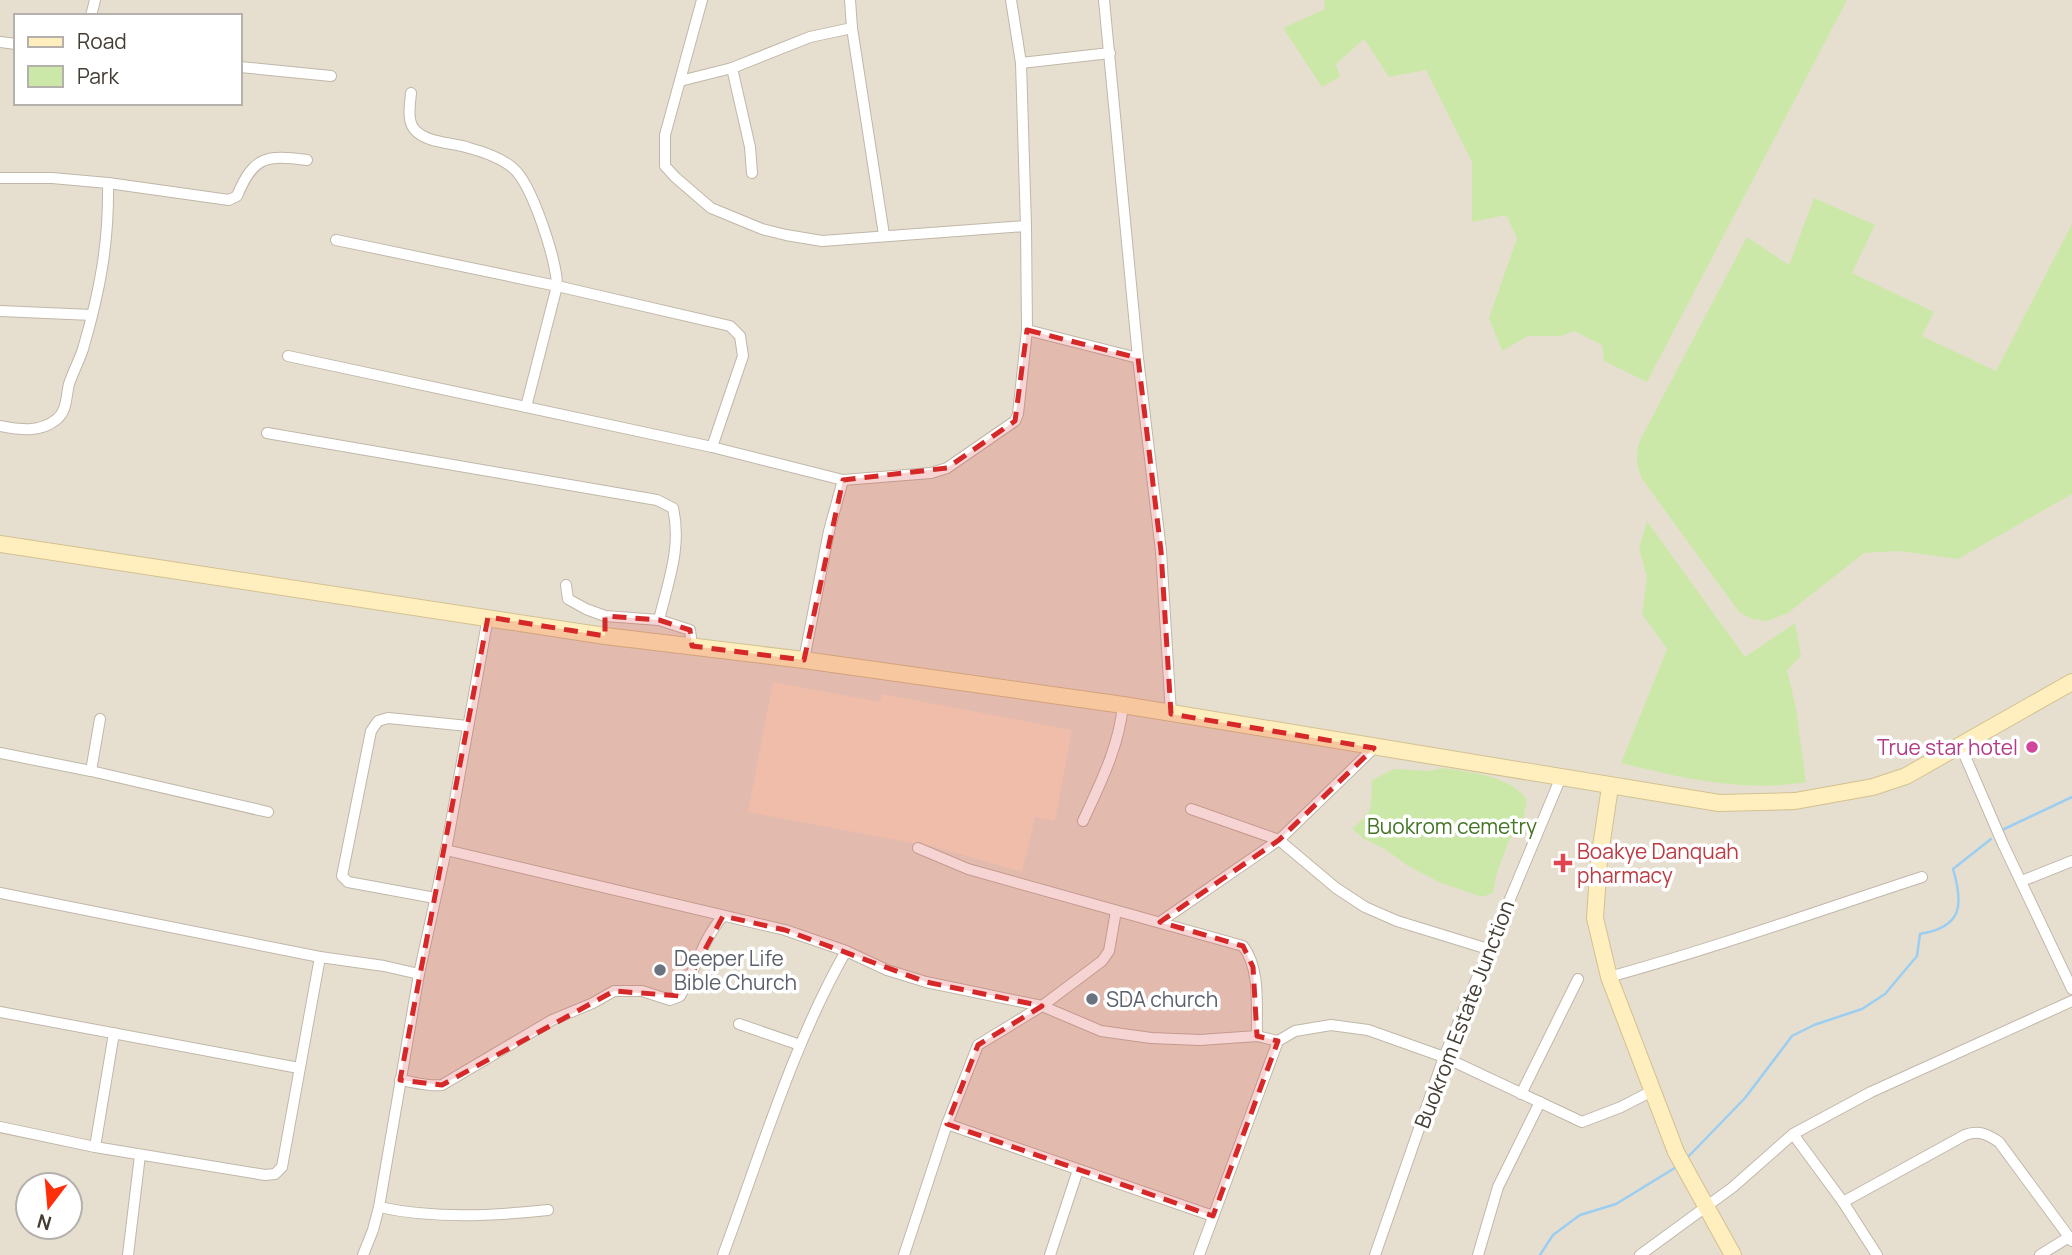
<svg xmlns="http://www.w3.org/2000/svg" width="2072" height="1255" font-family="Manrope,sans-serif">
	<rect width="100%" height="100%" fill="#f2ede2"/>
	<path fill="#e6dfd0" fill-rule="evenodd" d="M0,0H2072V1255H0ZM16,16H240V103H16ZM28,1185H70V1227H28Z"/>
	<polygon fill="#f5e3cb" points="773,682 880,702 882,694 1072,730 1055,821 1035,817 1022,872 939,848 748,812"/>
	<g fill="#cce8a9">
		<polygon points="1324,0 1847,0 1647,382 1604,361 1602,345 1574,331 1561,336 1528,336 1502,351 1489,318 1517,238 1506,215 1472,222 1472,162 1426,70 1389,77 1364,39 1336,64 1340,77 1322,87 1283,28 1325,9"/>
		<path d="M1814,198L1875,225L1852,273L1934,312L1922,336L1996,371L2072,224V494L1958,559L1899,551L1864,553L1788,613L1767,621L1752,619L1739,612L1642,479C1636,465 1635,455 1640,440L1747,237L1789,265Z"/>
		<path d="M1647,521L1745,657L1795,623L1801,656L1787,670L1796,708L1806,782C1745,793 1681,778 1621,763L1667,649L1642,614L1647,577L1639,548Z"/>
		<path d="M1445,768C1472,773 1512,776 1527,800L1524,817L1518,829L1509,840L1496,876L1493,893L1482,897L1439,882L1408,866L1385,849L1364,839L1352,829C1376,808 1370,809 1372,780L1394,769L1428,771Z"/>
	</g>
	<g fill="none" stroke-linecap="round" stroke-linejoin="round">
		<g stroke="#9bcef1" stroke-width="2.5">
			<polyline points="2002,830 2072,797"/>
			<path d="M1686,1159L1745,1098L1792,1036L1814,1025L1862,1009L1885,994L1917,956L1920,934C1962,927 1964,906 1953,869L1991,839"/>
			<polyline points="1540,1255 1553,1235 1580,1215 1616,1204 1678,1166"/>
		</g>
		<g stroke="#c0b7a8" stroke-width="12">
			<g id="street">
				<polyline points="702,0 665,135 665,166 675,177 711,208 762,229 786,235 822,241 1026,226"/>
				<polyline points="850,0 852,28 884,235"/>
				<polyline points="1104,0 1138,358 1161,551 1171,714"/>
				<polyline points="91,16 95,0"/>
				<polyline points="0,42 16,44"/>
				<polyline points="1021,63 1110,53"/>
				<polyline points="240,67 331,76"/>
				<polyline points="680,81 732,68"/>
				<path d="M411,93C410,104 407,120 414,129C427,144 452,142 469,148C484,152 501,158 513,168C532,184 557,261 557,286L526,407"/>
				<polyline points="752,173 750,147 732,68 810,37 852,28"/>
				<path d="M0,178H52L108,183C109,243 100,291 83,349C79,361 73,372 69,384C66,396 67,411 57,419C40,433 20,430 0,426"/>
				<path d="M108,183L229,200L237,196C254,155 267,155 307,160"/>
				<polyline points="336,240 557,286 730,326 740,336 743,356 712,447"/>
				<polyline points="0,311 92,315"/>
				<polyline points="1027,330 1138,358"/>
				<polyline points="288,356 712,447 843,480 931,473 947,468 1015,421 1018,414 1027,330 1026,226 1021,63 1011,0"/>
				<path d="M267,433L657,500L673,508C682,547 668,582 659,620"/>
				<polyline points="566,585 568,599 586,609 605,616 659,620 690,630 692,646"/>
				<polyline points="804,660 829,531 843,480"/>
				<polyline points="1961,747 2003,844 2072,989"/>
				<polyline points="0,753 91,771 268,812"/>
				<polyline points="91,771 100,719"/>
				<polyline points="1191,809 1279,840 1336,888 1365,907 1397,921 1488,949"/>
				<path d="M1083,821C1100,784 1119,747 1123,705"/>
				<path d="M918,848L968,869L1243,946C1261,969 1256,1008 1257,1036"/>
				<polyline points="446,850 785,930 846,951 887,970 926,982 1042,1006 1101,1031 1151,1038 1200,1040 1257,1036 1278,1041 1295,1031 1331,1025 1368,1030 1444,1057 1582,1122 1621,1107 1652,1091"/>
				<polyline points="2022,881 2072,861"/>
				<polyline points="0,893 320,957 384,966 419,974"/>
				<polyline points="435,898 348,882 342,876 371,731 378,721 388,718 468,726"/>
				<polyline points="1160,922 1279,840 1374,748"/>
				<path d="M1609,977C1715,948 1818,911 1922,877"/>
				<polyline points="0,1012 299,1068"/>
				<polyline points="739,1024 800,1045"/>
				<path d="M400,1080C414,1082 429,1087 442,1085L552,1020L593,1003L614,991H642L670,1000L680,996C696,970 702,940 723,916"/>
				<polyline points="1521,1094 1578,979"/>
				<polyline points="947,1124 1213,1216"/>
				<polyline points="0,1127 95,1147 265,1175 275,1174 282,1167 320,957"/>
				<polyline points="1793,1134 1843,1202 1877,1255"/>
				<polyline points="95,1147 114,1033"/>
				<path d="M1843,1202L1965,1135C1979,1130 1987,1134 1999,1142L2072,1241"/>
				<path d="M379,1207C434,1219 492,1216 548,1210"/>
				<polyline points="128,1255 140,1155"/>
				<polyline points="363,1255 373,1230 379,1207 419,974 446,850 488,617"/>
				<path d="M723,1255C761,1153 792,1046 846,951"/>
				<polyline points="904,1255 947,1124 978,1045 1042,1006 1102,961 1109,951 1116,911"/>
				<polyline points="1050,1255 1078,1170"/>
				<polyline points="1199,1255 1278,1041"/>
				<polyline points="1375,1255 1444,1057 1561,777"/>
				<polyline points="1478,1255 1498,1187 1540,1102"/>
				<polyline points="1640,1255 1733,1187 1793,1134 1871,1092 2072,1001"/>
				<polyline points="2040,1255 2069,1237"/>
			</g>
		</g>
		<g stroke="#d3c190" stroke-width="18">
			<g id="secondary">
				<polyline points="0,544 605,636 804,660 1123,705 1719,803 1795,801 1873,787 1906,776 2072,682"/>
				<polyline points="1610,787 1599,860 1595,918 1609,977 1676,1152 1733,1255"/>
			</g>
		</g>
		<use href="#street" stroke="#fff" stroke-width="10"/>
		<use href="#secondary" stroke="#ffefbf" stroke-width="16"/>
	</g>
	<path fill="#d62828" fill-opacity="0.2" stroke="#d62828" stroke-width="5" stroke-dasharray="14 9" stroke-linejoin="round" d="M1027,330L1138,358L1161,551L1171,714L1374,748L1279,840L1160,922L1243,946L1253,967L1257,1036L1278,1041L1213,1216L947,1124L978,1045L1042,1006L926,982L785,930L723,916L680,996L614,991L442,1085L400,1080L488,617L605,636V616L659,620L690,630L692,646L804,660L843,480L947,468L1015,421Z"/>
	<circle fill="#d1479c" stroke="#fff" stroke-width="2.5" cx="2032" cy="747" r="7"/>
	<path fill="#e0444e" stroke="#fff" stroke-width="2.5" d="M1559.5 852.5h7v7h7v7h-7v7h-7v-7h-7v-7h7z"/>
	<g fill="#6b7280" stroke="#fff" stroke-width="2.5">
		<circle cx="660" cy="970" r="7"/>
		<circle cx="1092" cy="999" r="7"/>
	</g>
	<g text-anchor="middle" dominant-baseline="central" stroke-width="7" stroke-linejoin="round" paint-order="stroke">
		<g font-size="21" fill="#b23c85" stroke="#fff" text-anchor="end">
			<text x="2018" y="747">True star hotel</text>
		</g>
		<g font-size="21" fill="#447525" stroke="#fff">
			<text x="1452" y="826">Buokrom cemetry</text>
		</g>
		<g font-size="21" fill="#be3a42" stroke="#fff" text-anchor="start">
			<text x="1577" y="851">Boakye Danquah<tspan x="1577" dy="24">pharmacy</tspan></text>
		</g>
		<g font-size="21" fill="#5b616d" stroke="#fff" text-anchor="start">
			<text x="674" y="958">Deeper Life<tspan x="674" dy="24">Bible Church</tspan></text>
			<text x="1106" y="999">SDA church</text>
		</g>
		<g font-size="21" fill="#433d33" stroke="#fff">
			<text transform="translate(1464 1014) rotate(-69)">Buokrom Estate Junction</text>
		</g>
	</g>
	<rect x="14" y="14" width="228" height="91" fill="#ffffff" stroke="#b4b1ad" stroke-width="2"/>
	<rect x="28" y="37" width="35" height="10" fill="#ffefbf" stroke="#b4b1ad" stroke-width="2"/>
	<text x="77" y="49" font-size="21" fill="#433d33">Road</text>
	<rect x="28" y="66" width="35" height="21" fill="#cce8a9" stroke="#b4b1ad" stroke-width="2"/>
	<text x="77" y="84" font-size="21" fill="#433d33">Park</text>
	<g transform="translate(49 1206) rotate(196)"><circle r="33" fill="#ffffff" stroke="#b4b1ad" stroke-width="2"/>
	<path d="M0-5L12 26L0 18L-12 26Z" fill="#ff2f0c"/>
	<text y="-10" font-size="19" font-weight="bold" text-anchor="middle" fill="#433d33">N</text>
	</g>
</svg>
